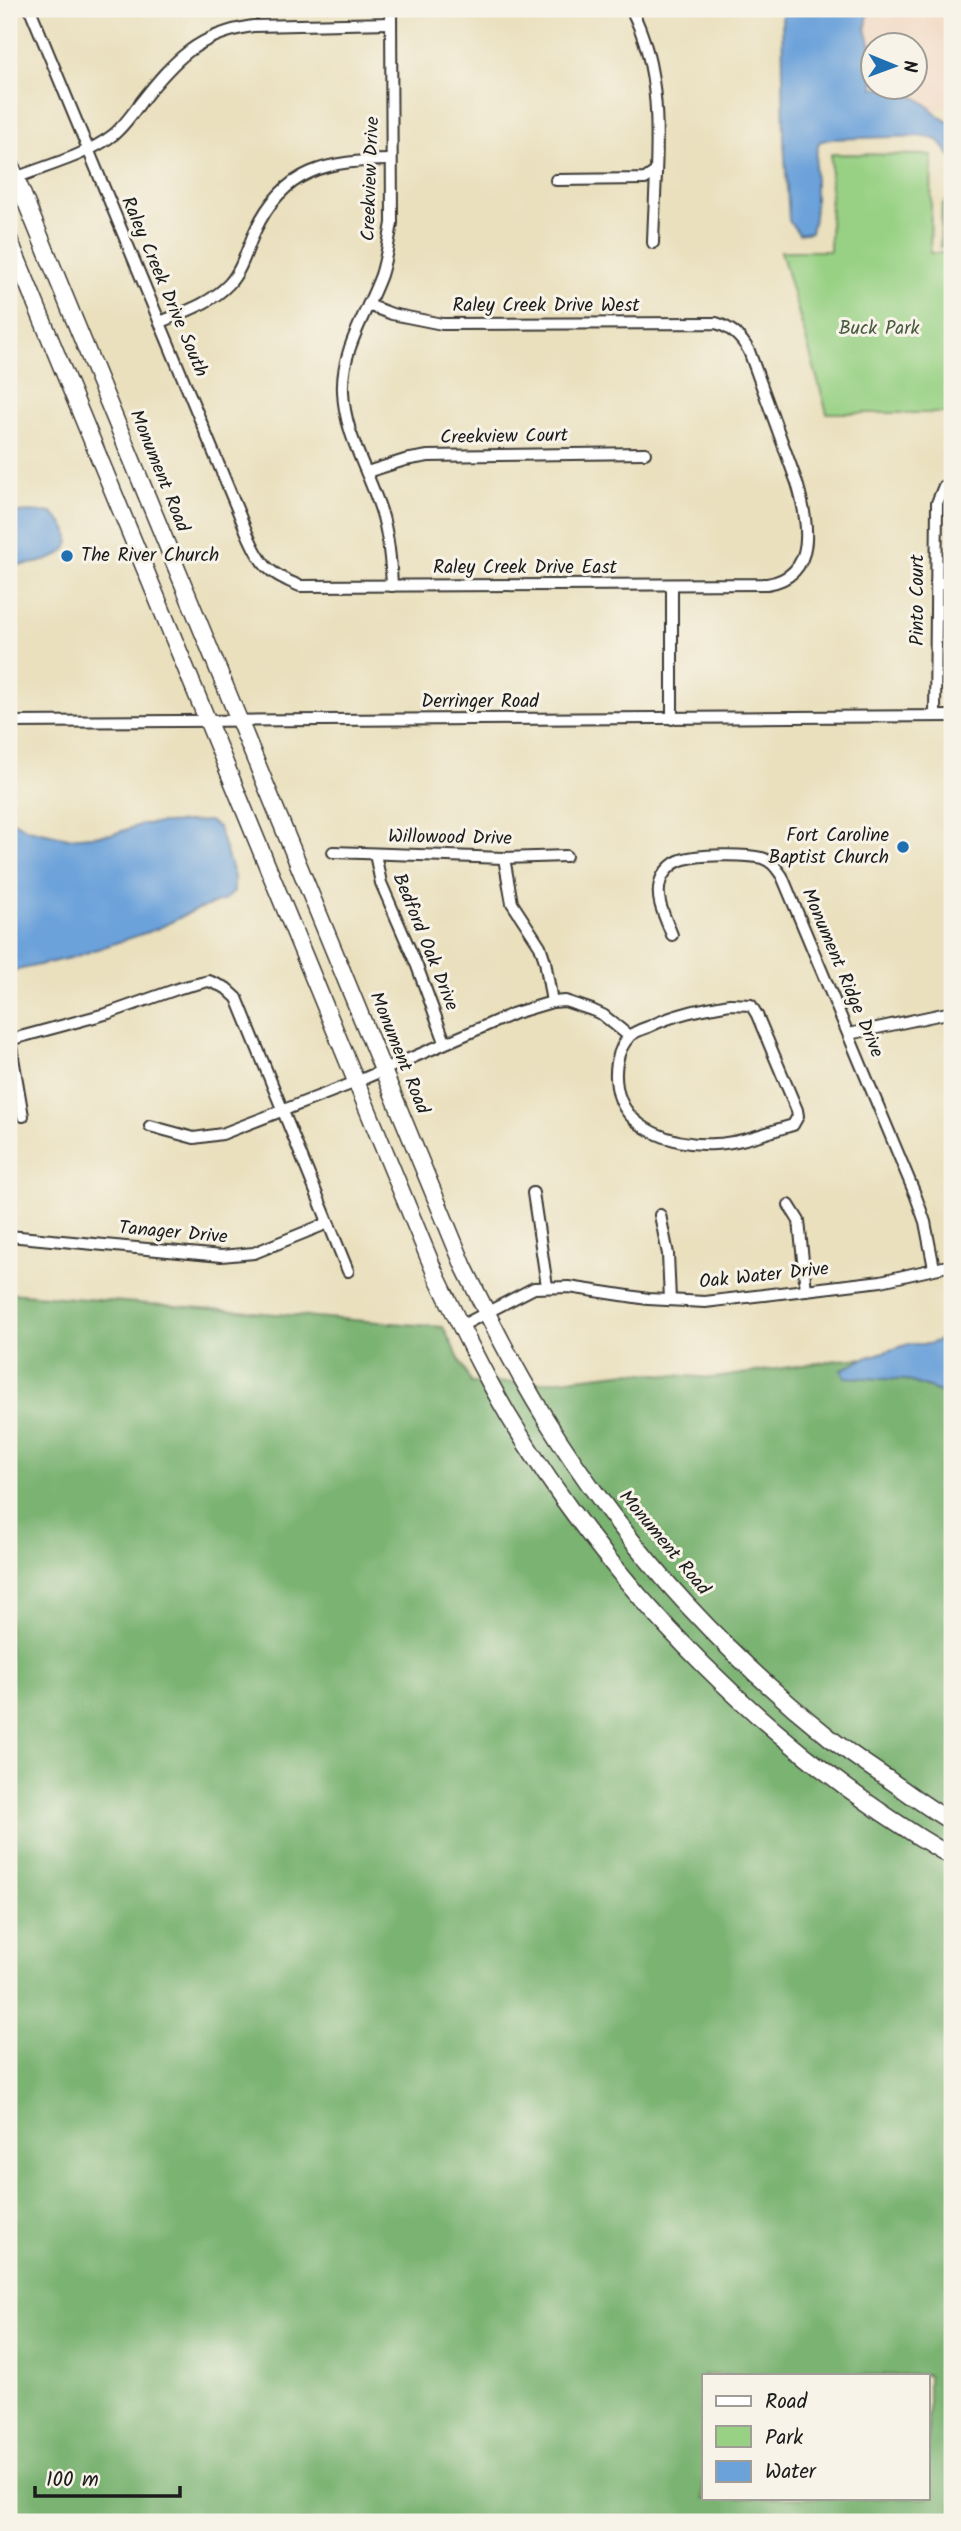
<svg xmlns="http://www.w3.org/2000/svg" width="961" height="2531" font-family="Kalam,sans-serif">
	<rect width="100%" height="100%" fill="#f7f3e8"/>
	<filter id="ink" filterUnits="userSpaceOnUse"><feTurbulence type="fractalNoise" baseFrequency=".0143" numOctaves="2"/><feDisplacementMap in="SourceGraphic" scale="14" xChannelSelector="R" yChannelSelector="G"/><feConvolveMatrix kernelMatrix="1 2 1 2 8 2 1 2 1" color-interpolation-filters="sRGB"/></filter>
	<filter id="wash" filterUnits="userSpaceOnUse"><feTurbulence type="fractalNoise" baseFrequency=".00686" numOctaves="4" result="noise"/><feDisplacementMap in="SourceGraphic" scale="28" xChannelSelector="R" yChannelSelector="G"/><feGaussianBlur stdDeviation="1.57" result="paint"/><feColorMatrix in="noise" values="0 0 0 0 0 0 0 0 0 0 0 0 0 0 0 0 0 1.4 0 .05"/><feComposite in="paint" operator="in"/></filter>
	<g filter="url(#wash)">
		<rect width="100%" height="100%" fill="#eae0be"/>
		<polygon fill="#f2d4be" points="868,9 952,9 952,104 933,111 915,97 891,91 888,88 916,88 916,46 874,46 873,54 866,29"/>
		<polygon fill="#98d184" stroke="#5a7650" stroke-width="2" points="831,154 932,155 930,253 952,253 952,413 827,413 781,251 830,251"/>
		<g fill="#7ab372" stroke="#4b6847" stroke-width="2" fill-rule="evenodd">
			<polygon points="952,195 952,247 940,247 942,206"/>
			<path d="M9,1293L443,1327L471,1383L543,1382L628,1372L714,1378L838,1360L865,1358L841,1370L845,1376L906,1380L952,1396V2522H9ZM704,2375H928V2498H704Z"/>
		</g>
		<g fill="#6ca2da" stroke="#445f7b" stroke-width="2">
			<path d="M782,9H868L866,29L873,54L874,88H888C896,94 906,93 915,97C931,104 935,118 952,123V158L938,140L923,136L829,139L819,142C810,172 820,202 811,232L799,234L789,221L784,140Z"/>
			<path d="M41,512L52,513C97,553 42,566 9,565V513Z"/>
			<polygon points="9,819 28,829 68,838 113,834 143,824 209,821 218,827 234,877 234,891 225,900 193,911 157,929 74,957 9,972"/>
			<polygon points="952,1335 952,1396 906,1380 845,1377 841,1370 865,1358 909,1344 929,1344"/>
		</g>
	</g>
	<g filter="url(#ink)">
		<g fill="none" stroke-linecap="round" stroke-linejoin="round">
			<g stroke="#3b3934" stroke-width="14">
				<g id="street">
					<path d="M30,9L247,533C261,565 267,573 300,586L767,584C819,576 808,520 797,483L749,351C741,337 732,328 716,323L442,324L392,314L368,305"/>
					<path d="M391,9L392,223C389,241 386,259 381,275C367,313 341,350 343,391C344,435 371,475 383,517C389,540 391,563 392,586"/>
					<path d="M631,9C668,80 655,165 653,243"/>
					<path d="M10,180C42,167 86,156 113,135C124,126 133,113 141,102C174,60 198,34 253,26L391,23"/>
					<polyline points="556,180 645,179 655,172"/>
					<path d="M160,322C184,312 210,304 229,284C242,270 247,249 255,231C284,168 328,161 391,160"/>
					<polyline points="367,472 405,460 428,456 645,453"/>
					<polyline points="936,583 952,583"/>
					<polyline points="935,716 937,503 944,486"/>
					<polyline points="672,719 672,585"/>
					<polyline points="9,722 952,716"/>
					<polyline points="333,852 504,858 566,856"/>
					<polyline points="375,854 381,883 417,966 445,1042"/>
					<polyline points="504,858 512,903 540,946 545,961 552,1002"/>
					<path d="M672,935C666,919 655,900 660,883C662,873 672,863 681,860C698,854 745,854 762,858C772,861 776,868 782,876L915,1194L925,1222L934,1268"/>
					<path d="M730,1004L751,1005L757,1015L797,1110L798,1116L793,1125C767,1132 741,1143 715,1144C676,1146 624,1131 617,1087C614,1070 617,1050 629,1037C633,1032 642,1029 648,1027C675,1014 701,1009 730,1004Z"/>
					<polyline points="849,1034 952,1012"/>
					<polyline points="9,1040 109,1013 180,988 209,981 226,988 237,998 348,1271"/>
					<polyline points="10,1040 23,1116"/>
					<polyline points="150,1126 194,1138 222,1134 356,1082 515,1013 552,1002 565,1001 592,1010 603,1015 629,1036"/>
					<polyline points="533,1193 547,1286"/>
					<polyline points="789,1205 799,1221 806,1290"/>
					<polyline points="660,1215 668,1254 670,1300"/>
					<polyline points="9,1236 221,1256 254,1253 328,1223"/>
					<polyline points="461,1326 534,1288 569,1287 648,1299 705,1302 881,1281 952,1265"/>
				</g>
			</g>
			<g stroke="#3b3934" stroke-width="19">
				<g id="secondary">
					<path d="M9,161L464,1267C493,1326 523,1385 559,1440C632,1552 725,1654 830,1738C849,1753 870,1767 891,1781C911,1795 931,1810 952,1822"/>
					<path d="M9,239L435,1273C458,1321 481,1369 508,1415C616,1595 771,1751 952,1857"/>
				</g>
			</g>
			<use href="#street" stroke="#fff" stroke-width="10"/>
			<use href="#secondary" stroke="#fff" stroke-width="16"/>
		</g>
	</g>
	<g fill="#1f6fb2" stroke="#f7f3e8" stroke-width="2.5">
		<circle cx="67" cy="556" r="7"/>
		<circle cx="903" cy="847" r="7"/>
	</g>
	<g text-anchor="middle" dominant-baseline="central" stroke-width="6" stroke-linejoin="round" paint-order="stroke">
		<g font-size="19" fill="#1c1c1c" stroke="#f7f3e8">
			<text transform="translate(371 179) rotate(-88)">Creekview Drive</text>
			<text transform="translate(164 287) rotate(67)">Raley Creek Drive South</text>
			<text x="546" y="306">Raley Creek Drive West</text>
			<text transform="translate(504 437) rotate(-1)">Creekview Court</text>
			<text transform="translate(159 471) rotate(68)">Monument Road</text>
			<text x="525" y="568">Raley Creek Drive East</text>
			<text transform="translate(918 600) rotate(-90)">Pinto Court</text>
			<text x="480" y="702">Derringer Road</text>
			<text transform="translate(450 838) rotate(1)">Willowood Drive</text>
			<text transform="translate(425 942) rotate(68)">Bedford Oak Drive</text>
			<text transform="translate(842 973) rotate(67)">Monument Ridge Drive</text>
			<text transform="translate(399 1053) rotate(68)">Monument Road</text>
			<text transform="translate(173 1233) rotate(5)">Tanager Drive</text>
			<text transform="translate(764 1276) rotate(-6)">Oak Water Drive</text>
			<text transform="translate(664 1543) rotate(50)">Monument Road</text>
		</g>
		<g font-size="19" fill="#475b40" stroke="#f7f3e8">
			<text x="879" y="329">Buck Park</text>
		</g>
		<g font-size="19" fill="#1c1c1c" stroke="#f7f3e8" text-anchor="start">
			<text x="81" y="556">The River Church</text>
			<text x="889" y="836" text-anchor="end">Fort Caroline<tspan x="889" dy="22">Baptist Church</tspan></text>
		</g>
	</g>
	<rect width="961" height="2531" fill="none" stroke="#f7f3e8" stroke-width="35"/>
	<rect x="702" y="2374" width="228" height="126" fill="#f7f3e8" stroke="#9f9d96" stroke-width="2"/>
	<rect x="716" y="2396" width="35" height="10" fill="#ffffff" stroke="#9f9d96" stroke-width="2"/>
	<text x="765" y="2408" font-size="21" fill="#1c1c1c">Road</text>
	<rect x="716" y="2426" width="35" height="21" fill="#98d184" stroke="#9f9d96" stroke-width="2"/>
	<text x="765" y="2444" font-size="21" fill="#1c1c1c">Park</text>
	<rect x="716" y="2461" width="35" height="21" fill="#6ca2da" stroke="#9f9d96" stroke-width="2"/>
	<text x="765" y="2478" font-size="21" fill="#1c1c1c">Water</text>
	<g transform="translate(894 66) rotate(91)"><circle r="33" fill="#f7f3e8" stroke="#9f9d96" stroke-width="2"/>
	<path d="M0-5L12 26L0 18L-12 26Z" fill="#1f6fb2"/>
	<text y="-10" font-size="19" font-weight="bold" text-anchor="middle" fill="#1c1c1c">N</text>
	</g>
	<path d="M35 2486v10h145v-10" fill="none" stroke="#1c1c1c" stroke-width="3.5"/>
	<text x="46" y="2486" font-size="21" fill="#1c1c1c" stroke="#f7f3e8" stroke-width="5" paint-order="stroke">100 m</text>
</svg>
